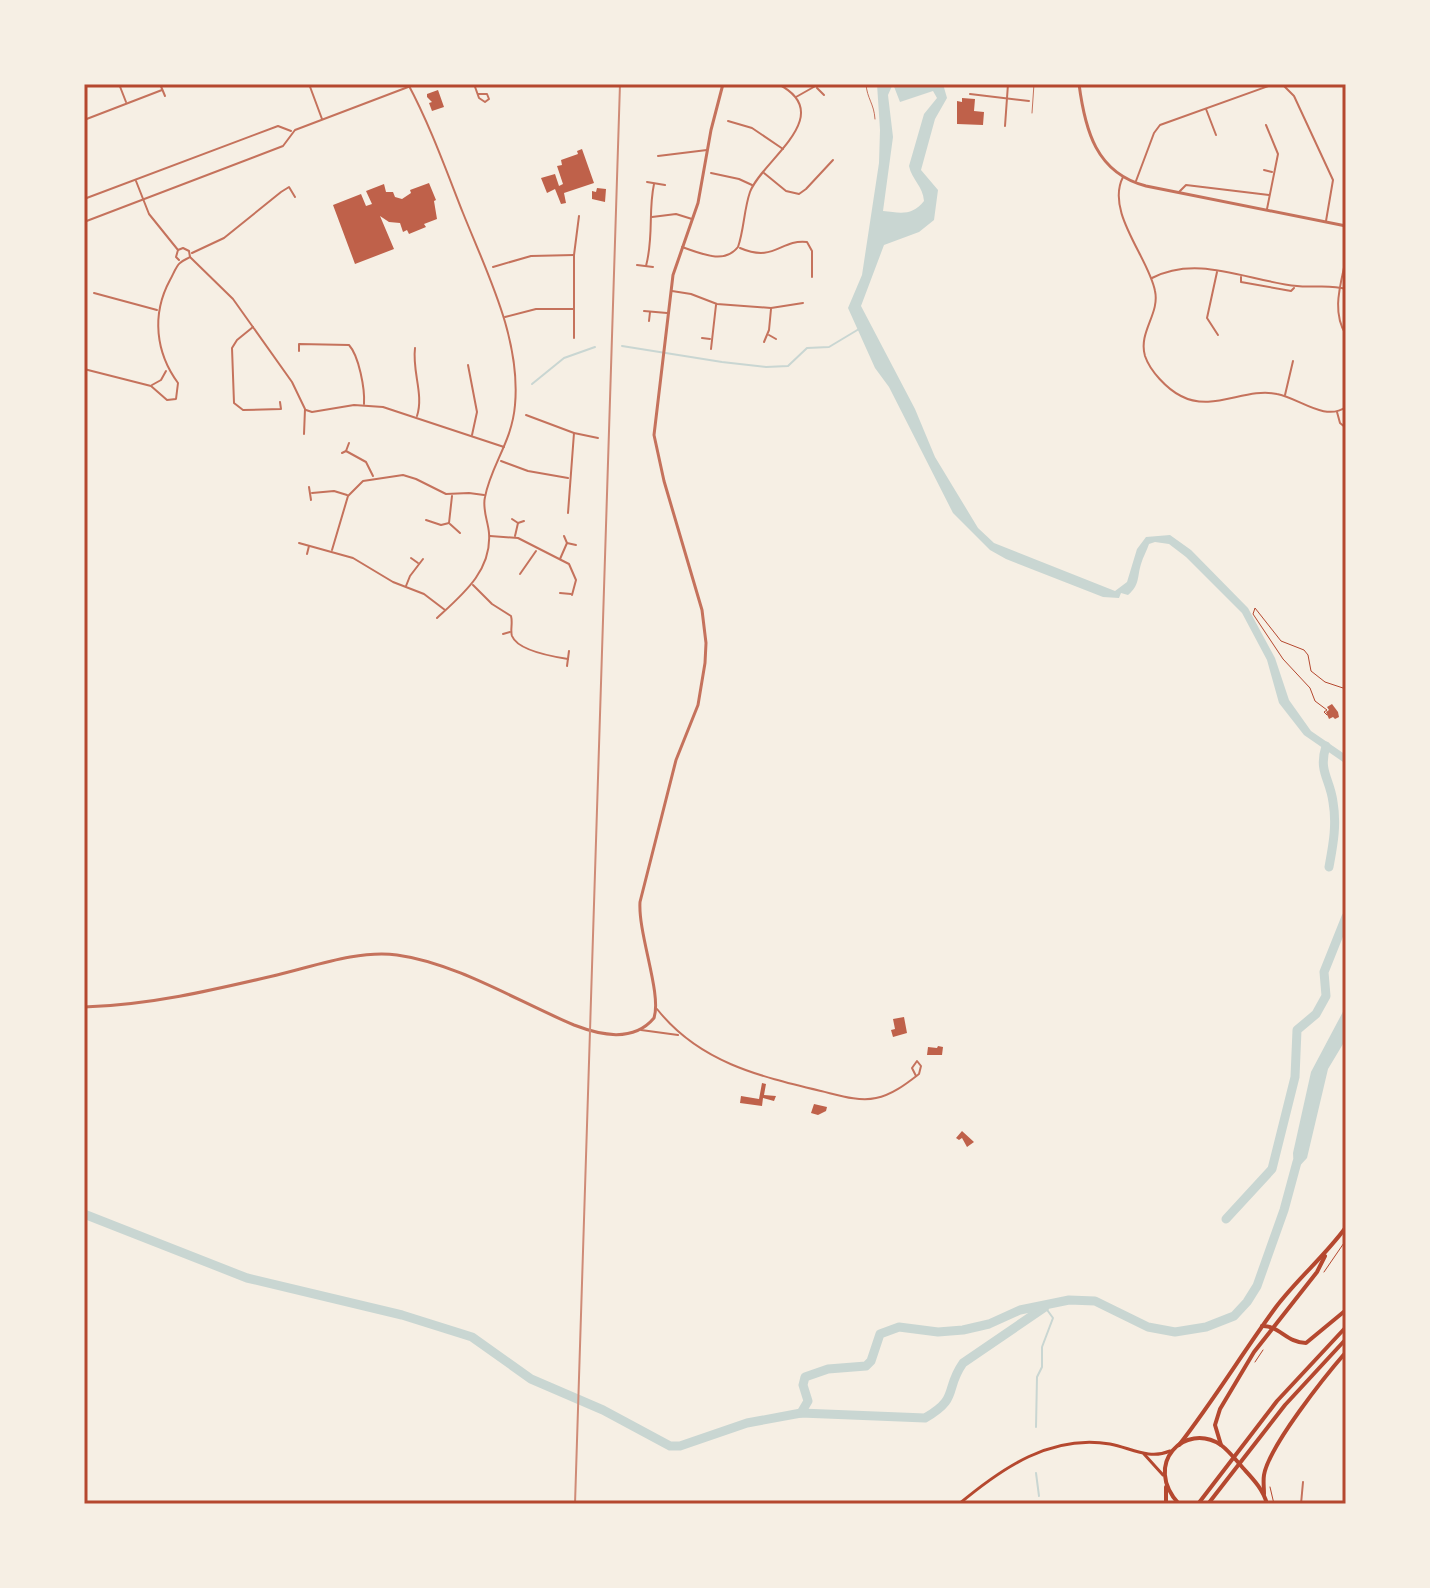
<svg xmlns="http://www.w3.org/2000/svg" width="1430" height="1588" font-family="Quicksand,sans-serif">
	<rect width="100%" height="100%" fill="#f6efe4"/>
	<g fill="#c9d6d2">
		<path d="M877,84L892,86L888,95L893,137L883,211C901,213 912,216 924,201C923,186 912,180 909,166L924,114L937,98L933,91L900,102L893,84H943L947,98L935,119L921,170L938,190L934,220L919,232L884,245L861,306L915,409L935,457L978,528L994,543L1115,591L1127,582L1137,549L1146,537L1170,535L1191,550L1248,608L1275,658L1289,700L1311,731L1346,755V764L1304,735L1279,703L1267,660L1242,613L1186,557L1169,544L1155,542L1149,544C1147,550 1143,557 1141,564C1137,577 1140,585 1128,595L1121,593L1119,598L1103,597L1006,559L990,550L953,513L889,387L875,368L848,308L862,275L879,163L880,130Z"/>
		<polygon points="1346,1006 1346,1039 1328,1069 1307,1158 1294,1172 1293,1153 1311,1072"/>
	</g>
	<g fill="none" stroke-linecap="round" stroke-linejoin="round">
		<g stroke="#c9d6d2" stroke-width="2">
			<polyline points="622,346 722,362 766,367 788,366 807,348 829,347 859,329"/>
			<polyline points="532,384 564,358 595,347"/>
			<polyline points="1036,1427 1037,1377 1042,1367 1042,1347 1053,1318 1045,1307"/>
			<polyline points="1036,1473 1039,1496"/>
		</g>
		<g stroke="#c9d6d2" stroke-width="9">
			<path d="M1326,746C1318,772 1330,778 1333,802C1337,825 1333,845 1329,867"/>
			<path d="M84,1214L247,1278L402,1315L472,1337L531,1379L603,1410L670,1446H680L747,1423L801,1413L925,1418C960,1398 944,1390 963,1363L1045,1307"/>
			<polyline points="1226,1219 1272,1169 1295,1077 1297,1030 1316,1014 1326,996 1324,972 1346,917"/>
			<polyline points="801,1413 808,1401 803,1385 805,1377 828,1369 866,1366 871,1361 880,1334 899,1327 938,1332 963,1330 989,1324 1020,1310 1069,1300 1095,1301 1148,1327 1175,1332 1206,1327 1234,1316 1247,1302 1257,1286 1284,1210 1297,1162"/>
		</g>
	</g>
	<g fill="#bf614a">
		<polygon points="438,90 444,107 432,111 429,103 432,102 427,97 427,94"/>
		<polygon points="962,98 975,99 974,111 984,112 983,125 957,124 957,101 962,102"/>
		<polygon points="582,149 594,183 564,193 566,203 561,204 555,189 547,193 541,178 555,174 559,186 563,184 557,166 562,165 561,160 578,154 577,151"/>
		<polygon points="429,183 436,200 434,201 437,219 424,224 426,227 409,234 407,230 403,232 400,223 389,222 380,216 394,249 355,264 333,205 361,194 366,206 372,204 366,191 384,184 386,192 393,192 395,197 402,199 411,193 410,190"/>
		<polygon points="597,188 606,189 605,202 592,199 592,191 596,192"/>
		<polygon points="1332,704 1338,712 1339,717 1335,719 1333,717 1329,719 1326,712 1329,710 1327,707"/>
		<polygon points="904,1017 907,1033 893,1037 891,1030 895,1029 893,1019"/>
		<polygon points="938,1046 943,1047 942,1055 927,1055 928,1047 937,1048"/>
		<polygon points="762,1083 766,1084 764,1095 776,1096 774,1101 763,1098 762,1106 740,1103 741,1096 759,1099"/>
		<polygon points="814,1104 827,1107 826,1111 818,1115 811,1113"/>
		<polygon points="962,1131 974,1142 967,1147 962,1138 959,1140 956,1138"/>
	</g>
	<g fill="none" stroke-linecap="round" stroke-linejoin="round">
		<g stroke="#b5482f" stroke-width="1">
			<polyline points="1327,715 1324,712 1327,710 1315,701 1310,688 1283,659 1253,614 1255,608 1281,641 1304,650 1308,655 1311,671 1325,682 1346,689"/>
			<polyline points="1324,1272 1346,1240"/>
			<polyline points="1255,1362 1263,1350"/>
			<polyline points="1270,1487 1274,1504"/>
		</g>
		<g stroke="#c5725c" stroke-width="1">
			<path d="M866,84C867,99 874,103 875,119"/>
			<polyline points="1032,113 1034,84"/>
		</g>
		<g stroke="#c5725c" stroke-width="2">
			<polyline points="119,84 126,102"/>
			<polyline points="160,84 165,96"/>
			<polyline points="309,84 322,119"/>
			<path d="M408,84C430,125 446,170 463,213C487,273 521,339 515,405C512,442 491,465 485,497C482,509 488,521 489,533C492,571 462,595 437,618"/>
			<polyline points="474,84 479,98 485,102 489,99 487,94 478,94"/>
			<polyline points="1282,84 1294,96 1333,180 1326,221"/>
			<polyline points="817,88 824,95"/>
			<polyline points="970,94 1029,101"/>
			<polyline points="796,97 819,84"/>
			<polyline points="1206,109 1216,135"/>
			<polyline points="84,120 162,90"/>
			<polyline points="728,121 752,128 783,149"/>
			<polyline points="1266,125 1278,154 1267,209"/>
			<polyline points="1005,126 1008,84"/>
			<polyline points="658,156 707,150"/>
			<polyline points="1264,170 1272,172"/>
			<polyline points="711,173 739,179 752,185"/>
			<polyline points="764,173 786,191 799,194 806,189 833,160"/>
			<path d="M1123,177C1105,212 1149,258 1155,291C1160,314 1138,332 1145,356C1150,371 1167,389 1181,396C1213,413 1245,387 1277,394C1299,398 1325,422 1346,407"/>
			<polyline points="136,181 149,214 178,250 176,257 179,260"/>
			<polyline points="1136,181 1154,133 1160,125 1274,84"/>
			<polyline points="647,182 665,185"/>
			<polyline points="1179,192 1186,185 1269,195"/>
			<polyline points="84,199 278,126 291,131"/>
			<polyline points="652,217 676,214 692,219"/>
			<polyline points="84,222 283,146 295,130 416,84"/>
			<path d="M682,247C700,253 724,265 738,247C744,230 744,209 750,192C761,161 839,115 778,84"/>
			<path d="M740,248C775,263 780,239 807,242L812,251V277"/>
			<polyline points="178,250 183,248 189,251 190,257 233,299 292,382 305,409 304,434"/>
			<polyline points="192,253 224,238 281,192 289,187 295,197"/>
			<path d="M1346,258C1341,284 1331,311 1346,335"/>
			<polyline points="637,265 653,267"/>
			<path d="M646,266C654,236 648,212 654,184"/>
			<polyline points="493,267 531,256 574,255"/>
			<polyline points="1217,272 1207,318 1218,335"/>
			<polyline points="1241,277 1241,282 1291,291 1294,288"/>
			<path d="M1152,278C1198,254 1248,281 1297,286C1313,288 1330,284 1346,289"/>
			<polyline points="672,291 691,294 717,304 771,308 803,303"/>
			<polyline points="94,293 157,310"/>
			<polyline points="644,311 667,313"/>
			<polyline points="505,317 536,309 573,309"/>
			<polyline points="649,321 650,312"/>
			<polyline points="253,327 237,340 232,348 234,403 243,410 281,409 280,402"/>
			<polyline points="769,335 776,339"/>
			<polyline points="574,338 574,255 579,216"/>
			<polyline points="702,338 710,339"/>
			<polyline points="764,342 769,330 771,309"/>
			<path d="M415,348C412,372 424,394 417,416"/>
			<polyline points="711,349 716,305"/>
			<path d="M299,351V344L349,345C359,356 365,389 364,404"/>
			<polyline points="468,365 477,412 472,435"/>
			<path d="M84,369L151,386L167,400L176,399L178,383C156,353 151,315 170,280C173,275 176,266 180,263C183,260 187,259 190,257"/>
			<polyline points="152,385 161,380 166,371"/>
			<polyline points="1285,395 1293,361"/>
			<polyline points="306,410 312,412 354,405 383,407 504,447"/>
			<polyline points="1337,412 1340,423 1346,428"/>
			<polyline points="526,415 574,433 598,438"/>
			<polyline points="346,451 366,462 373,476"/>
			<polyline points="342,453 346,451 349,443"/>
			<polyline points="501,461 528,471 568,478"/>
			<polyline points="309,487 311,500"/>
			<polyline points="312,493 334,491 347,495"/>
			<polyline points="568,513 574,433"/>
			<polyline points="512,519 518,523 524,521"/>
			<polyline points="426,520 441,525 449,523 452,496"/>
			<polyline points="450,524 460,533"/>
			<polyline points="490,536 518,538 569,564 576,580 572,595"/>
			<polyline points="515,536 518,523"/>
			<polyline points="564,536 567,543 576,545"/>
			<polyline points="299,543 353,558 393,582 424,594 445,610"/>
			<polyline points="332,550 348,496 363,481 403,475 416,479 446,494 469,493 484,495"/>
			<polyline points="307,554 309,546"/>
			<polyline points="411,558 418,563"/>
			<polyline points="560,559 567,543"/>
			<polyline points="520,574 536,551"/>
			<path d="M473,585L492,604L511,616C513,623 510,630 512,636C518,651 555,657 568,659"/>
			<polyline points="406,586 410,576 423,559"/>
			<polyline points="560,593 571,594"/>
			<polyline points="503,634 510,632"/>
			<polyline points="567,666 569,651"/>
			<path d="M657,1009C699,1062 758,1076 821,1091C838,1095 859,1102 876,1098C892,1095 906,1084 919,1074L921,1066L917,1061L912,1068L916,1076"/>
			<polyline points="641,1030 678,1035"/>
			<polyline points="1301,1504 1303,1482"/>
		</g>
		<g stroke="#c5725c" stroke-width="3">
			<path d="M1079,84C1085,130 1096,173 1146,186L1346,226"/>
			<path d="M84,1007C150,1005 213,990 277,975C315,966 358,950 397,955C456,963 519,1002 574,1025C600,1035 633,1043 654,1018C662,994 638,934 640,902L676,760L698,705L705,663L706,643L702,610L664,481L654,435L673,275L698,203L711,130L723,84"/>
		</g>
		<g stroke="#b5482f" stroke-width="3">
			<polyline points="1144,1454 1163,1475"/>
			<path d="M959,1504C1002,1468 1051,1434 1110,1444C1131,1448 1149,1460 1170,1451"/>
		</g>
		<g stroke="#b5482f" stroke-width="4">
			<path d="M1179,1445C1214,1400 1243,1352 1276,1307C1298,1278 1325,1256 1346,1227"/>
			<polyline points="1221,1445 1215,1425 1220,1409 1254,1352 1317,1272 1325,1256"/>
			<path d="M1179,1504C1142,1464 1185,1421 1221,1445C1229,1451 1236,1460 1243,1468C1253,1479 1263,1489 1267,1504"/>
		</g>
		<g stroke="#b5482f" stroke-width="4">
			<path d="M1262,1326C1279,1325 1287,1343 1306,1343L1346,1310"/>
			<path d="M1264,1494C1264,1488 1263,1481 1264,1475C1269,1446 1326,1375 1346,1352"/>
			<polyline points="1166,1504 1166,1487"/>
			<polyline points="1198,1504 1277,1401 1346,1327"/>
			<polyline points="1208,1504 1285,1405 1346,1339"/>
		</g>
		<polyline stroke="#cf8b77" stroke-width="2" points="575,1504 620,84"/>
	</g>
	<rect width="1430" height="1588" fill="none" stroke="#f6efe4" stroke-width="172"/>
	<rect x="86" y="86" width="1258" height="1416" fill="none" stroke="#b5482f" stroke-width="3"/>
</svg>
